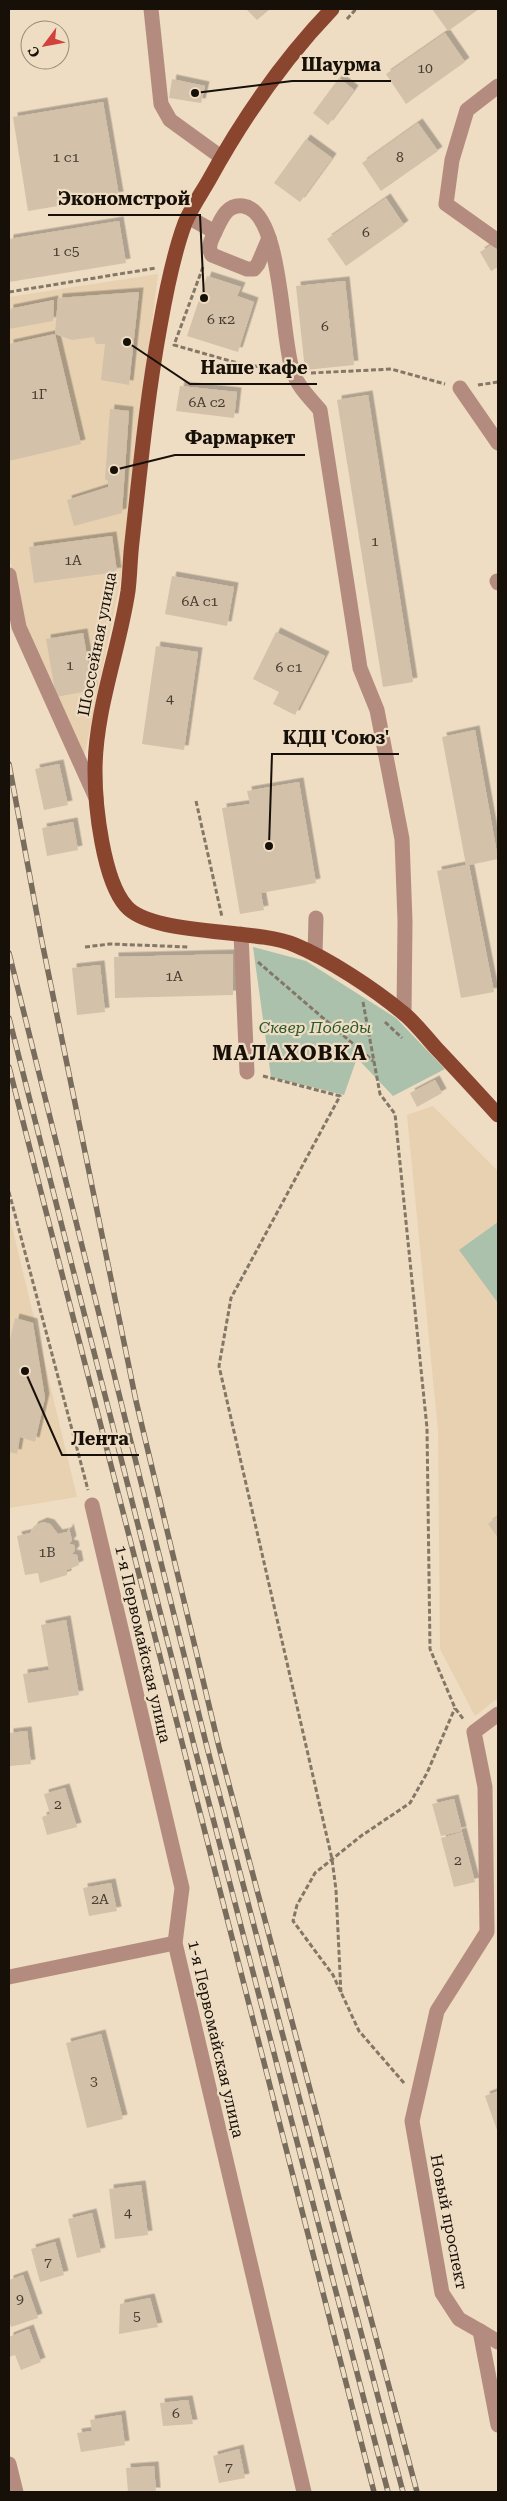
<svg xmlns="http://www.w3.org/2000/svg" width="507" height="2501" font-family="'Roboto Serif',serif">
	<defs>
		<filter id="shadow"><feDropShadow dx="4.5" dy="-4.5" stdDeviation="0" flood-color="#0004"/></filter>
	</defs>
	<rect width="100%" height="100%" fill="#eedcc3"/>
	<g fill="#e7d1b1">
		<polygon points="158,274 120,584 83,762 22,625 9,552 9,297"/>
		<polygon points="433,1106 498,1171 498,1698 475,1716 440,1649 438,1431 407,1115"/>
		<polygon points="9,1214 77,1497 9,1508"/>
	</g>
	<g fill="#abc1ab">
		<polygon points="253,947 306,961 396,1018 445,1069 393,1096 357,1058 344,1095 271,1077"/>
		<polygon points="498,1222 498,1303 459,1250"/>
	</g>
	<g fill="#d3c1a9" filter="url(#shadow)">
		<polygon points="246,9 270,9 257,20"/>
		<polygon points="432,9 479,9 448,31"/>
		<polygon points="445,33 465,62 406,104 386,74"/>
		<polygon points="339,78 354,90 328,125 313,113"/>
		<polygon points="172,79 205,86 201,103 169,98"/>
		<polygon points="103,102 119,196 28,211 13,117"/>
		<polygon points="418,123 438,151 381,191 362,163"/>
		<polygon points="306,139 332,158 300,202 274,183"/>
		<polygon points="386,198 404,225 346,266 327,239"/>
		<polygon points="119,221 126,263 9,282 9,239"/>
		<polygon points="493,244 498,252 498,267 491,271 480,252"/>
		<polygon points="207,276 241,287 237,296 254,302 238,352 187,336"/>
		<polygon points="345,281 354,365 305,370 296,286"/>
		<polygon points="139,292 129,385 101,380 105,344 96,344 94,337 72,340 55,334 58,298"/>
		<polygon points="54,300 53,321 9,329 9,309"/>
		<polygon points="55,334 81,444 9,461 9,344"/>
		<polygon points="180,386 237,392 234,418 176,411"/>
		<polygon points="368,395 413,682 383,687 337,400"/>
		<polygon points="110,409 129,411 122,513 74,526 67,500 108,487 108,481 105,479"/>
		<polygon points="112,536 117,572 34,583 29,547"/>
		<polygon points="172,576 234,587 227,626 165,614"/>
		<polygon points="276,632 325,656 295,715 273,704 279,692 253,679"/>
		<polygon points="83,633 93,690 56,697 46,639"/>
		<polygon points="156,646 198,652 184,750 142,744"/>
		<polygon points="475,730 498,859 469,865 494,992 461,998 437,871 466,865 442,737"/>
		<polygon points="59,764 68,805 44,810 35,769"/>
		<polygon points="299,782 316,883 261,893 264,910 240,914 222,808 250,804 247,791"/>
		<polygon points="73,822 78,850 47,856 42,828"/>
		<polygon points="233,954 233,995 115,998 114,957"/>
		<polygon points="100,965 105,1012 77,1015 72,968"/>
		<polygon points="435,1080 442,1093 417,1107 410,1093"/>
		<polygon points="15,1318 33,1323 45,1398 35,1442 20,1437 17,1454 9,1452 9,1344"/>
		<polygon points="498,1516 498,1538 488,1524"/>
		<polygon points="43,1522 50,1524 58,1534 67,1532 69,1528 72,1540 69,1544 74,1545 75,1550 72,1554 77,1555 79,1565 67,1570 67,1575 40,1583 38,1573 25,1575 17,1536 30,1533 34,1526"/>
		<polygon points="66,1620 79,1695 28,1703 23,1674 49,1670 41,1625"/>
		<polygon points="27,1731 31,1764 10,1766 9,1733"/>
		<polygon points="65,1788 77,1827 47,1835 42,1817 50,1814 44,1794"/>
		<polygon points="454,1799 462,1831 441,1836 432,1804"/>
		<polygon points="462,1832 475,1882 454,1887 441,1838"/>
		<polygon points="111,1883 117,1911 89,1916 83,1888"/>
		<polygon points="101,2034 123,2119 87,2128 66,2043"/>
		<polygon points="498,2091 498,2133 485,2096"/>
		<polygon points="141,2185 148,2235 115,2239 109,2189"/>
		<polygon points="92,2213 101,2252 77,2258 68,2219"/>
		<polygon points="55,2242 64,2275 40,2282 31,2249"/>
		<polygon points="23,2275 38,2318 11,2327 9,2320 9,2280"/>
		<polygon points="150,2298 158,2327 119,2334 120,2304"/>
		<polygon points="29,2329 41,2362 21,2370 15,2355 9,2357 9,2337"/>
		<polygon points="188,2400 193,2424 163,2426 160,2403"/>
		<polygon points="121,2415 125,2445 81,2452 77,2433 92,2431 90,2420"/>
		<polygon points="239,2449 245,2478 219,2483 213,2456"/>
		<polygon points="154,2466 156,2492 128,2492 126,2468"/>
	</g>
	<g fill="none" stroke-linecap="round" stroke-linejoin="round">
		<g stroke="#837766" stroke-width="3" stroke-dasharray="5 2.5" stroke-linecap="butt">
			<polyline points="347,19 356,9"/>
			<polyline points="203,267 174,345 241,364 275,369"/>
			<polyline points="9,292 156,268"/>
			<polyline points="311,373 391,369 445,384"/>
			<polyline points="478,385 498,382"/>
			<polyline points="196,801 222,917"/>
			<polyline points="85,947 110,944 189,947"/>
			<polyline points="258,962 373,1061"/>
			<polyline points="363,1002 380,1094 395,1114 427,1428 430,1649 455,1708 464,1720"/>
			<polyline points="385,1022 402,1038"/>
			<polyline points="263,1076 340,1096 231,1298 219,1366 332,1859 336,1890 341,1994"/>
			<polyline points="9,1192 88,1490"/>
			<polyline points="404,2083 359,2031 333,1975 293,1921 297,1905 315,1873 361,1836 410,1803 427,1773 455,1708"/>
		</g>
		<g stroke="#b48c7f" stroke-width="15">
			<polyline points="151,9 161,104 170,120 221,157"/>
			<polyline points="498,86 467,110 452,160 446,204 498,241"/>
			<path d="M188,217L215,232C221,220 226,204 243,206C283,211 281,342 293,372C298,387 310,398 320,410L360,668L377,710L402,839L405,921L404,1013"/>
			<path d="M215,232C211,241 207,247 212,255L247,269H254L258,264L269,238"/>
			<polyline points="460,388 498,443"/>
			<polyline points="9,575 19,627 96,798"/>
			<polyline points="497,581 498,583"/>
			<polyline points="241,934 247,1072"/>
			<polyline points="315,954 316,918"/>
			<polyline points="92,1505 182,1888 175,1943 304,2492"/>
			<polyline points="498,1714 474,1732 485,1787 487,1932 437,2011 412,2121 442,2293 459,2319 480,2331 498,2425"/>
			<polyline points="9,1977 175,1943"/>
			<polyline points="480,2331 498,2342"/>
			<polyline points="9,2464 16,2492"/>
		</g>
		<path stroke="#8a452f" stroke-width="15" d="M332,9C283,60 243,118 209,180C201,194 191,208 185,223C173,255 166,292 160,326C147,397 140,470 132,542C130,558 130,575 128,591C119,651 95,710 95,771C95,806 103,880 126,906C151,936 255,928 295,945C329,959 374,989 402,1012C415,1022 425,1036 436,1048C457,1070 478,1093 498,1115"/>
		<g stroke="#786c5d" stroke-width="5.5">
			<g id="rail">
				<polyline points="9,764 42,942 136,1401 219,1747 417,2492"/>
				<polyline points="9,953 208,1751 403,2492"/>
				<polyline points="9,1018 196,1753 388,2492"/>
				<polyline points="9,1067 374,2492"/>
			</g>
		</g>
		<use href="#rail" stroke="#eedcc3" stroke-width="4" stroke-dasharray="11" stroke-linecap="butt"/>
	</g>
	<g text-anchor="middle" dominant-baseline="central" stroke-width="4.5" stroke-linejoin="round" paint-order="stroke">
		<g font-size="14" fill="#463c30">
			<text x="425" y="68">10</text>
			<text x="66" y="157">1 с1</text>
			<text x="400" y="157">8</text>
			<text x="366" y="232">6</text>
			<text x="66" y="251">1 с5</text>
			<text x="221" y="319">6 к2</text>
			<text x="325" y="326">6</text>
			<text x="39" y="394">1Г</text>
			<text x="207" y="402">6А с2</text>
			<text x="375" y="541">1</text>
			<text x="73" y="560">1А</text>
			<text x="200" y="601">6А с1</text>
			<text x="70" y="665">1</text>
			<text x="289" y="667">6 с1</text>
			<text x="170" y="698">4</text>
			<text x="174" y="976">1А</text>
			<text x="47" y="1552">1В</text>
			<text x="58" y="1804">2</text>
			<text x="458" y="1860">2</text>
			<text x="100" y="1899">2А</text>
			<text x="94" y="2081">3</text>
			<text x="128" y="2212">4</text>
			<text x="48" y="2262">7</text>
			<text x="20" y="2299">9</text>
			<text x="137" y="2316">5</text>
			<text x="176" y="2413">6</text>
			<text x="229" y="2467">7</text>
		</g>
		<g font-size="16" fill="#171008" stroke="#eedcc3">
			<text transform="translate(97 644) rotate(-79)">Шоссейная улица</text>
			<text transform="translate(143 1644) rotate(77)">1-я Первомайская улица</text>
			<text transform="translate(216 2039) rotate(77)">1-я Первомайская улица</text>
			<text transform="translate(449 2222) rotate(79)">Новый проспект</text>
		</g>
		<g font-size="16" font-style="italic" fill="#295a2e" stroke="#eedcc3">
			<text x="315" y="1027">Сквер Победы</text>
		</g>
		<g font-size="21" font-weight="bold" letter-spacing="1" fill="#171008" stroke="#eedcc3">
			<text x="290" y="1053">МАЛАХОВКА</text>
		</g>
	</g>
	<path fill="none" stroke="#171008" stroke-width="2" d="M195 93L292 81H391M204 298L200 215H48M127 342L190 384H317M114 470L175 455H305M269 846L272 754H399M25 1371L62 1455H139"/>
	<g fill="#171008" stroke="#eedcc3" stroke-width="2">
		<circle cx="195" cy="93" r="5"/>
		<circle cx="204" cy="298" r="5"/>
		<circle cx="127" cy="342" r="5"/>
		<circle cx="114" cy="470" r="5"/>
		<circle cx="269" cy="846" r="5"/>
		<circle cx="25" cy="1371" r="5"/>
	</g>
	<g font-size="18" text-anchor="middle" font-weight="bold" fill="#171008" stroke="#eedcc3" stroke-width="4.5" stroke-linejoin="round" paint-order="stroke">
		<text x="341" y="71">Шаурма</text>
		<text x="124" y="205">Экономстрой</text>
		<text x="254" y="374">Наше кафе</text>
		<text x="240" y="444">Фармаркет</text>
		<text x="336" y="744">КДЦ 'Союз'</text>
		<text x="100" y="1445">Лента</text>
	</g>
	<rect width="507" height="2501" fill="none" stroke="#171008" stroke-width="20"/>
	<g transform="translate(45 45) rotate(238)"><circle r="24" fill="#eedcc3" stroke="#988a78"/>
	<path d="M0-4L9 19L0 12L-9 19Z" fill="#d0423b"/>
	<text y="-8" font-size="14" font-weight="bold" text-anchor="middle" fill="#171008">С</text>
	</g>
</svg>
